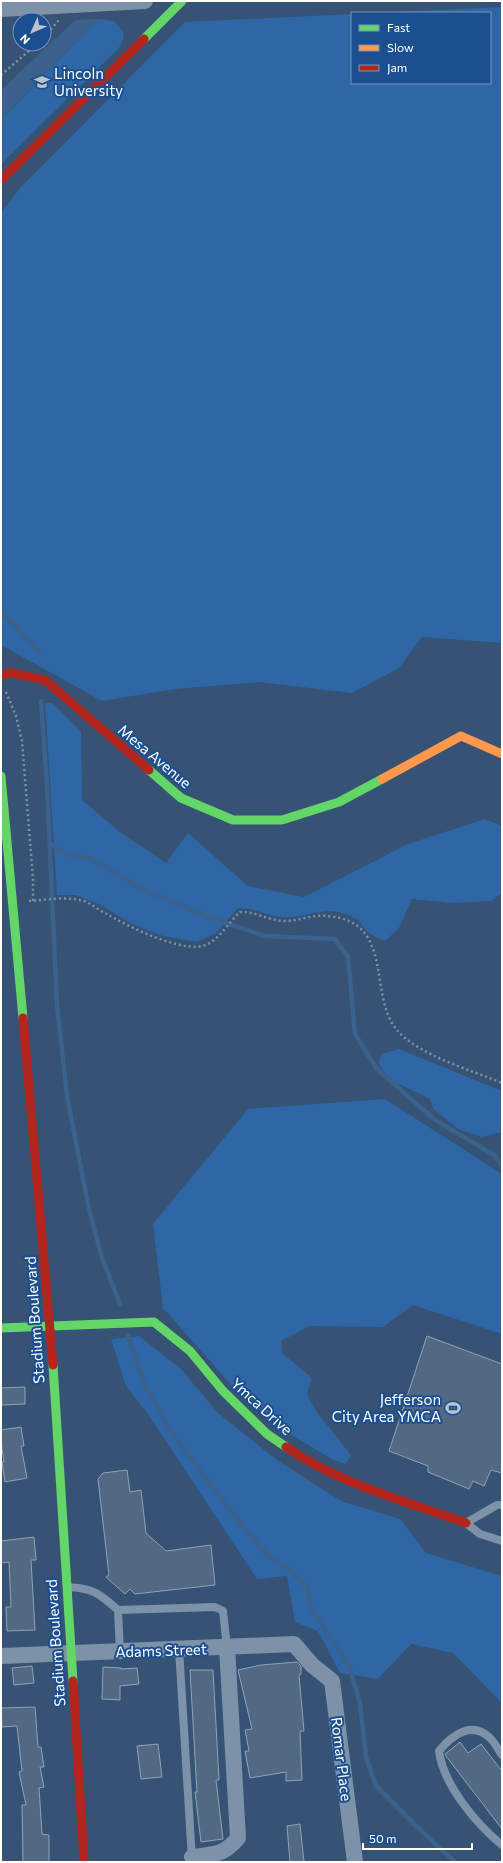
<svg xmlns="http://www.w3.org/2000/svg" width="503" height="1863" font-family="Commissioner,sans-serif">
	<rect width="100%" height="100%" fill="#365274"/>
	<g fill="#2f66a5">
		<polygon points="502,7 502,643 422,637 399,668 352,693 258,682 175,689 102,701 1,645 1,212 21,187 185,22 352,14 352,83 490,83 490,13 373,13"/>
		<path d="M98,19L114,21C124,33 127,33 119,48L1,164V120Z"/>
		<path d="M45,703H52L81,732L82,800L120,832L166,863L188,833L248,886L304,897L408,844L485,819L502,826V893L491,901L450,903L412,899L399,928L385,941C380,939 375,937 371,934C365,931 362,923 356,919C327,902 309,919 283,917C267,916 254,908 238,908L216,933L197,942L163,936L132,924L101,905L76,895H57Z"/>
		<polygon points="399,1049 502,1091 502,1132 482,1137 458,1129 433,1109 430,1099 389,1079 378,1063 382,1054"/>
		<polygon points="385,1099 502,1174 502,1334 413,1305 383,1327 310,1326 281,1341 282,1353 312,1378 307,1394 316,1411 351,1455 346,1464 333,1460 287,1432 240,1395 163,1308 153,1224 248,1109"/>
		<polygon points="139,1336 181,1369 218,1413 277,1460 341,1501 400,1519 426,1553 502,1576 502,1703 453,1653 411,1644 378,1679 340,1673 318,1631 295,1622 287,1576 257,1579 148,1414 126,1386 111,1339"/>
	</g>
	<polygon fill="#3b618d" points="98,19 11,109 1,120 1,90 75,20"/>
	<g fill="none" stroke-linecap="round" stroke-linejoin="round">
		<g stroke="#3b618d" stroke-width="4.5">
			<polyline points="1,612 17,627 39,653"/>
			<polyline points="41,701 47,785 57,1005 67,1096 89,1209 102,1258 120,1304"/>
			<polyline points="50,843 66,854 92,859 142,889 211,918 265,936 335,939 348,957 355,1034 377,1069 435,1120 494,1155 502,1166"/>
			<polyline points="128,1335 144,1383 172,1434 248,1533 269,1556 290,1570 308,1588 310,1606 349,1666 360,1703 366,1757 376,1786 416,1826 455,1862"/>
		</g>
	</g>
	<g fill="#526984" stroke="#92a2b6">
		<polygon points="427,1336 502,1364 502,1473 491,1470 484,1486 473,1481 469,1489 428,1472 428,1466 389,1451"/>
		<polygon points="25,1387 25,1404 2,1405 1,1388"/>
		<polygon points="21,1427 24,1446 21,1446 27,1478 5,1482 2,1462 4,1462 1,1442 1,1430"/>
		<polygon points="127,1470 130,1492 141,1490 146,1533 166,1551 211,1545 215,1585 135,1594 130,1589 125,1594 106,1577 109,1575 98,1479 103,1473"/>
		<polygon points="34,1537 36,1560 31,1560 35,1630 7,1631 6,1607 11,1607 9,1562 1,1563 1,1541"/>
		<polygon points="297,1662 301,1666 301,1674 299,1675 304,1731 300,1731 302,1780 286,1781 286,1772 250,1778 245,1751 249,1751 245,1730 252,1729 238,1670 261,1665"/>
		<polygon points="32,1666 34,1683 14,1685 12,1668"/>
		<polygon points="103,1667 121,1668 121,1669 137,1668 139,1684 120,1686 120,1700 102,1699"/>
		<polygon points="190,1670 213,1670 219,1780 216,1780 223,1839 201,1842 195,1792 197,1792"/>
		<polygon points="35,1707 38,1747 41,1747 44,1767 40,1767 44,1787 39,1788 42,1834 49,1835 49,1862 23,1862 22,1805 26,1805 19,1772 22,1771 17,1726 2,1727 1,1708"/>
		<polygon points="460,1742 468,1753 481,1744 502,1771 502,1829 446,1756 445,1754"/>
		<polygon points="158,1744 162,1777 141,1779 137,1746"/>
		<polygon points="300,1824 304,1862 290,1862 287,1826"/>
	</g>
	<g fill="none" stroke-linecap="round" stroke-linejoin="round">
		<g stroke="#7d92a8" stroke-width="2.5" stroke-dasharray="2 3" stroke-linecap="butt">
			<polyline points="44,37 59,20"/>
			<polyline points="27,50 31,44"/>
			<polyline points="1,75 37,44"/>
			<polyline points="6,692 16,716 22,741 33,879 33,901"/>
			<path d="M29,901C47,900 66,896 84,901C91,903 98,910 105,913C125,925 186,956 208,944C221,937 229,922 240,912C255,911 269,921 285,921C299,921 313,914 327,916C396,921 367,995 397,1030C418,1055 471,1070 502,1083"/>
		</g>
		<g stroke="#7d92a8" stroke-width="8">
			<polyline points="502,1505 497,1505 466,1523 480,1534 502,1541"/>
			<path d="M68,1587C93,1588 100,1594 118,1610L215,1607L223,1611L227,1647"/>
			<polyline points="118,1610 120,1652"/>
			<polyline points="179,1649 192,1859"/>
			<path d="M502,1755C498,1750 495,1742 489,1737C471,1721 452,1735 439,1751C443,1784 476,1824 502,1845"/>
		</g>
		<g stroke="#7d92a8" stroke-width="16">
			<polyline points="1,9 145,1"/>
			<polyline points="1,1656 294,1644 312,1665 332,1681 355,1862"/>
			<path d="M192,1857C214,1854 223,1856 238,1838L227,1647"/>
		</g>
		<g stroke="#63d668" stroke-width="9">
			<polyline points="144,39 182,1"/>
			<polyline points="149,770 181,798 233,820 282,820 339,802 382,779"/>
			<polyline points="1,776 23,1018"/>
			<polyline points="1,1328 154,1322 190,1351 223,1391 267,1434 286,1447"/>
			<polyline points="53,1365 73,1681"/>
		</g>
		<polyline stroke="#ff974d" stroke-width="9" points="382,779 461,736 502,754"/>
		<g stroke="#b3261e" stroke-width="9">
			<polyline points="1,180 144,39"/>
			<polyline points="1,675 12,673 45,680 149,770"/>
			<polyline points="23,1018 53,1365"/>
			<path d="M286,1447C340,1484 405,1501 466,1523"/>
			<polyline points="73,1681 84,1862"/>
		</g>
	</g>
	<defs>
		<g id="university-bare" transform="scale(1.2)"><path d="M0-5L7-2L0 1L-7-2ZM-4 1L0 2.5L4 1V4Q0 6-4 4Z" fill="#b9c2ce" stroke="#1b4f8f" stroke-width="2.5" paint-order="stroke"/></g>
		<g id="stadium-bare" transform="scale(1.2)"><path d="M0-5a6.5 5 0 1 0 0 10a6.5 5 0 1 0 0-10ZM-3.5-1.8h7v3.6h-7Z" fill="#b9c2ce" stroke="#1b4f8f" stroke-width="2.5" paint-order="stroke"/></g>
	</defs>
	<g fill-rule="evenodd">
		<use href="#university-bare" x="42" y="82"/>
		<use href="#stadium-bare" x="453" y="1408"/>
	</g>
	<g text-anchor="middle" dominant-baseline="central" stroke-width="4" stroke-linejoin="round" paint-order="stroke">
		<g font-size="15" fill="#fff" stroke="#1b4f8f" text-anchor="start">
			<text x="54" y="73">Lincoln<tspan x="54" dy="17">University</tspan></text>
			<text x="441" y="1399" text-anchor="end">Jefferson<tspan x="441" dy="17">City Area YMCA</tspan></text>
		</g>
		<g font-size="15" fill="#fff" stroke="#1b4f8f">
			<text transform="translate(155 756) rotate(40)">Mesa Avenue</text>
			<text transform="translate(34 1320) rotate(-94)">Stadium Boulevard</text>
			<text transform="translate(262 1406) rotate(42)">Ymca Drive</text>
			<text transform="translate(55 1643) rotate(-94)">Stadium Boulevard</text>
			<text transform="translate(161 1650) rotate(-2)">Adams Street</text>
			<text transform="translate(342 1759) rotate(83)">Romar Place</text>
		</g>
	</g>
	<rect width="503" height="1863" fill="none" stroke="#ffffff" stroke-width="4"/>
	<rect x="351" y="12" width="140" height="72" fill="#1b4f8f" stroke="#7695bc"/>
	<rect x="359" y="25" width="20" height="6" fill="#63d668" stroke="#7695bc"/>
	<text x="387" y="32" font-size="12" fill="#ffffff">Fast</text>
	<rect x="359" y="45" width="20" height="6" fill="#ff974d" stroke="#7695bc"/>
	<text x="387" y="52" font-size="12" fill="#ffffff">Slow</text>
	<rect x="359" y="65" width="20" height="6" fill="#b3261e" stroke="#7695bc"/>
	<text x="387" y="72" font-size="12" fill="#ffffff">Jam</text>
	<g transform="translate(32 32) rotate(225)"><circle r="19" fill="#1b4f8f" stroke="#7695bc"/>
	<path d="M0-3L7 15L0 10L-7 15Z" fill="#b9c2ce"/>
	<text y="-6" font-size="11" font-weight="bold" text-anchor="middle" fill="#ffffff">N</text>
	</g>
	<path d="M363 1843v6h109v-6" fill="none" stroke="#ffffff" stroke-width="2"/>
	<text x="369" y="1843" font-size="12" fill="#ffffff" stroke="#1b4f8f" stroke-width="3" paint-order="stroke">50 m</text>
</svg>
